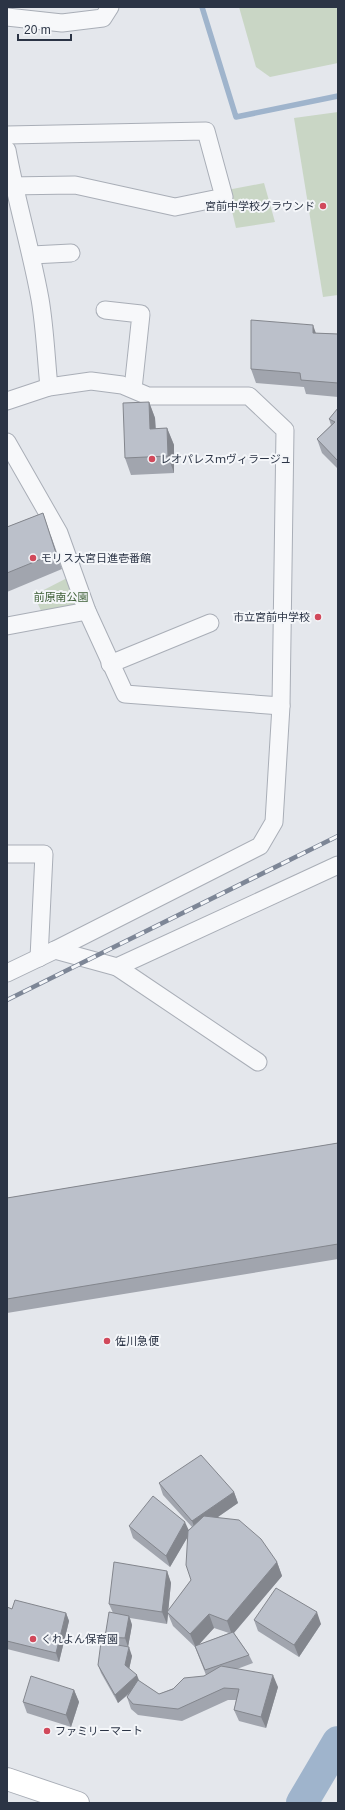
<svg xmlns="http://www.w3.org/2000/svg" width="345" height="1810" font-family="Arial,'Noto Sans JP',sans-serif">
	<rect width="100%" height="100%" fill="#e4e7ec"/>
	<g fill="#c9d6c5">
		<polygon points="239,7 338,7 338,63 270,77 256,67"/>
		<polygon points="338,112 338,295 323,297 294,118"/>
		<polygon points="264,183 275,222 236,228 227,190"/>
		<polygon points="69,577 79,607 42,613 34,595"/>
	</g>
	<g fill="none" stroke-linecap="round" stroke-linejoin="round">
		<polyline stroke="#9fb4cc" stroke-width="5.5" points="202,7 236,117 338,96"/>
		<polyline stroke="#9fb4cc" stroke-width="32" points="302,1803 338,1742"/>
		<g stroke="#a9aeb7" stroke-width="19">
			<g id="street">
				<polyline points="7,17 62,23 103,18 110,7"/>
				<polyline points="7,135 206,131 224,197 175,207 75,185 7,186"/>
				<path d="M7,150C16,200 31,249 40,299C45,328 46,358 49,387"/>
				<polyline points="32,255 71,253"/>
				<polyline points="105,310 141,314 133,389"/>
				<polyline points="7,401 49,387 91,381 122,385 148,396 249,396 285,430 281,706 274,822 260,846 55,950 7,973"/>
				<polyline points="7,442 59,533 87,611 125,694 281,706"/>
				<polyline points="7,626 87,611"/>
				<polyline points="110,664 210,623"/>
				<polyline points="7,854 44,854 39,958"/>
				<polyline points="55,950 117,967 338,865"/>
				<polyline points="117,967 258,1062"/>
			</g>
		</g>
		<g stroke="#a9aeb7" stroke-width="24">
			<polyline id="secondary" points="7,1779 78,1803"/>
		</g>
		<use href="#street" stroke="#f7f8fa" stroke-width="17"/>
		<use href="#secondary" stroke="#fff" stroke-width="22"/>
		<g stroke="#7d8696" stroke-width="4.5">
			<polyline id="rail" points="7,1000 338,836"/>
		</g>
		<use href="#rail" stroke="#f4f6f9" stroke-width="3" stroke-dasharray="9" stroke-linecap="butt"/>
	</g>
	<g fill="#a1a5ae" fill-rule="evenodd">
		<polygon points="316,333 338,334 338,397 306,394 304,387 256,383 251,369"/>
		<polygon points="149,402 155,418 156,429 167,428 174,445 174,473 131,475 125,458"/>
		<polygon points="338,408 338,469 322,453 317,439 331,425 329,419"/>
		<polygon points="43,513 62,569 7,592 7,527"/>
		<polygon points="338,1143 338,1259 7,1313 7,1198"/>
		<path d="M159,1483L234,1492L238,1503L218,1517L277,1562L282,1576L234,1633L249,1655L253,1663L237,1669L278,1687L266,1728L239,1721L234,1710L236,1700H228L182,1721L138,1715L131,1709L127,1697L129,1694L118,1703L101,1673L98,1665L108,1643L105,1637L113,1613L109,1604L167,1571L171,1583L168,1611L191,1580L188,1536L170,1567L133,1538L129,1526L188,1530L192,1527L163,1495ZM168,1614L173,1626L195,1647L206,1675L159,1694L139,1681L129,1669L132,1656L125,1646L128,1647L132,1625L130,1618L167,1624ZM214,1628L229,1633L198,1645Z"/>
		<polygon points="7,1607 12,1609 66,1613 69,1621 59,1662 7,1649"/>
		<polygon points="254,1620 321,1624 299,1657 258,1631"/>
		<polygon points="74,1690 79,1702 71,1727 27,1713 23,1702"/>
	</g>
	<g fill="#83868d">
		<polygon points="313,325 318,339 313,333"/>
		<polygon points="149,402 155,418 156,446 150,429"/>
		<polygon points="167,428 174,445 174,473 168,456"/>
		<polygon points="234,1492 238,1503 196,1532 192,1521"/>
		<polygon points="185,1522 190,1533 170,1567 166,1556"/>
		<polygon points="277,1562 282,1576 232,1635 227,1621"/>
		<polygon points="167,1571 171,1583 167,1624 162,1612"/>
		<polygon points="317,1612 321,1624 299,1657 294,1645"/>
		<polygon points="66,1613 69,1621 59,1662 56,1653"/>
		<polygon points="209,1614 214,1628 196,1648 190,1634"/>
		<polygon points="129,1616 132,1625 128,1647 125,1638"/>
		<polygon points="129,1647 132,1656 128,1674 125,1665"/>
		<polygon points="137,1675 140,1683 118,1703 115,1695"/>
		<polygon points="273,1675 278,1687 266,1728 261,1717"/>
		<polygon points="74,1690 79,1702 71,1727 66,1715"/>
	</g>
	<g fill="#bbc0ca" stroke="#83868d">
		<polygon points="251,320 313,325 313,333 338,334 338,383 301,380 300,373 251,369"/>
		<polygon points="149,402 150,429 167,428 168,456 125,458 123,403"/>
		<polygon points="338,408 338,461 317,439 335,422 329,419"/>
		<polygon points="43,513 56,553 7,573 7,527"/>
		<polygon points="338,1143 338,1244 7,1299 7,1198"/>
		<polygon points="201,1455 234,1492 192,1521 159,1483"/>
		<polygon points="153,1496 185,1522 166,1556 129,1526"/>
		<polygon points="204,1516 239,1520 261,1539 277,1562 227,1621 209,1614 190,1634 167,1612 191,1580 186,1565 188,1531"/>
		<polygon points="114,1562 167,1571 162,1612 109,1604"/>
		<polygon points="276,1588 317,1612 294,1645 254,1620"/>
		<polygon points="15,1600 66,1613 56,1653 7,1641 7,1607 12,1609"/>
		<polygon points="109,1612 129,1616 125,1638 105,1637"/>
		<polygon points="233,1632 249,1655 205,1670 195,1646"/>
		<polygon points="101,1642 129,1647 125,1665 137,1675 115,1695 98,1665"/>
		<polygon points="221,1666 273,1675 261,1717 234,1710 239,1689 224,1688 178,1709 133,1704 127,1697 138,1680 159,1694 173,1689 184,1678 204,1676"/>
		<polygon points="31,1676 74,1690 66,1715 23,1702"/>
	</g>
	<g fill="#d1495b" stroke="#f4f6f9" stroke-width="1.5">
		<circle cx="323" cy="206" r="4"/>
		<circle cx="152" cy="459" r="4"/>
		<circle cx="33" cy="558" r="4"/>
		<circle cx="318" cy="617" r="4"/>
		<circle cx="107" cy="1341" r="4"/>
		<circle cx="33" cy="1639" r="4"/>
		<circle cx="47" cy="1731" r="4"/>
	</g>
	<g text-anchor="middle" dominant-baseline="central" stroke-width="4" stroke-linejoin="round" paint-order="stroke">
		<g font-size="11" fill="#2b3445" stroke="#f4f6f9" text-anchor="start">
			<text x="315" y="206" text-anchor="end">宮前中学校グラウンド</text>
			<text x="160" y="459">レオパレスｍヴィラージュ</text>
			<text x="41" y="558">モリス大宮日進壱番館</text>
			<text x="310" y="617" text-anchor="end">市立宮前中学校</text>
			<text x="115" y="1341">佐川急便</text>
			<text x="41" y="1639">くれよん保育園</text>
			<text x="55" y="1731">ファミリーマート</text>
		</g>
		<g font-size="11" fill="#3f6138" stroke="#f4f6f9">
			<text x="61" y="597">前原南公園</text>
		</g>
	</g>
	<rect width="345" height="1810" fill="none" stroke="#2b3445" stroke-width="16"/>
	<path d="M18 34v6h53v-6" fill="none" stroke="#2b3445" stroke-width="2"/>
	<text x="24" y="34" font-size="12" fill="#2b3445" stroke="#f4f6f9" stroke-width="3" paint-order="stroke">20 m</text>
</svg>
